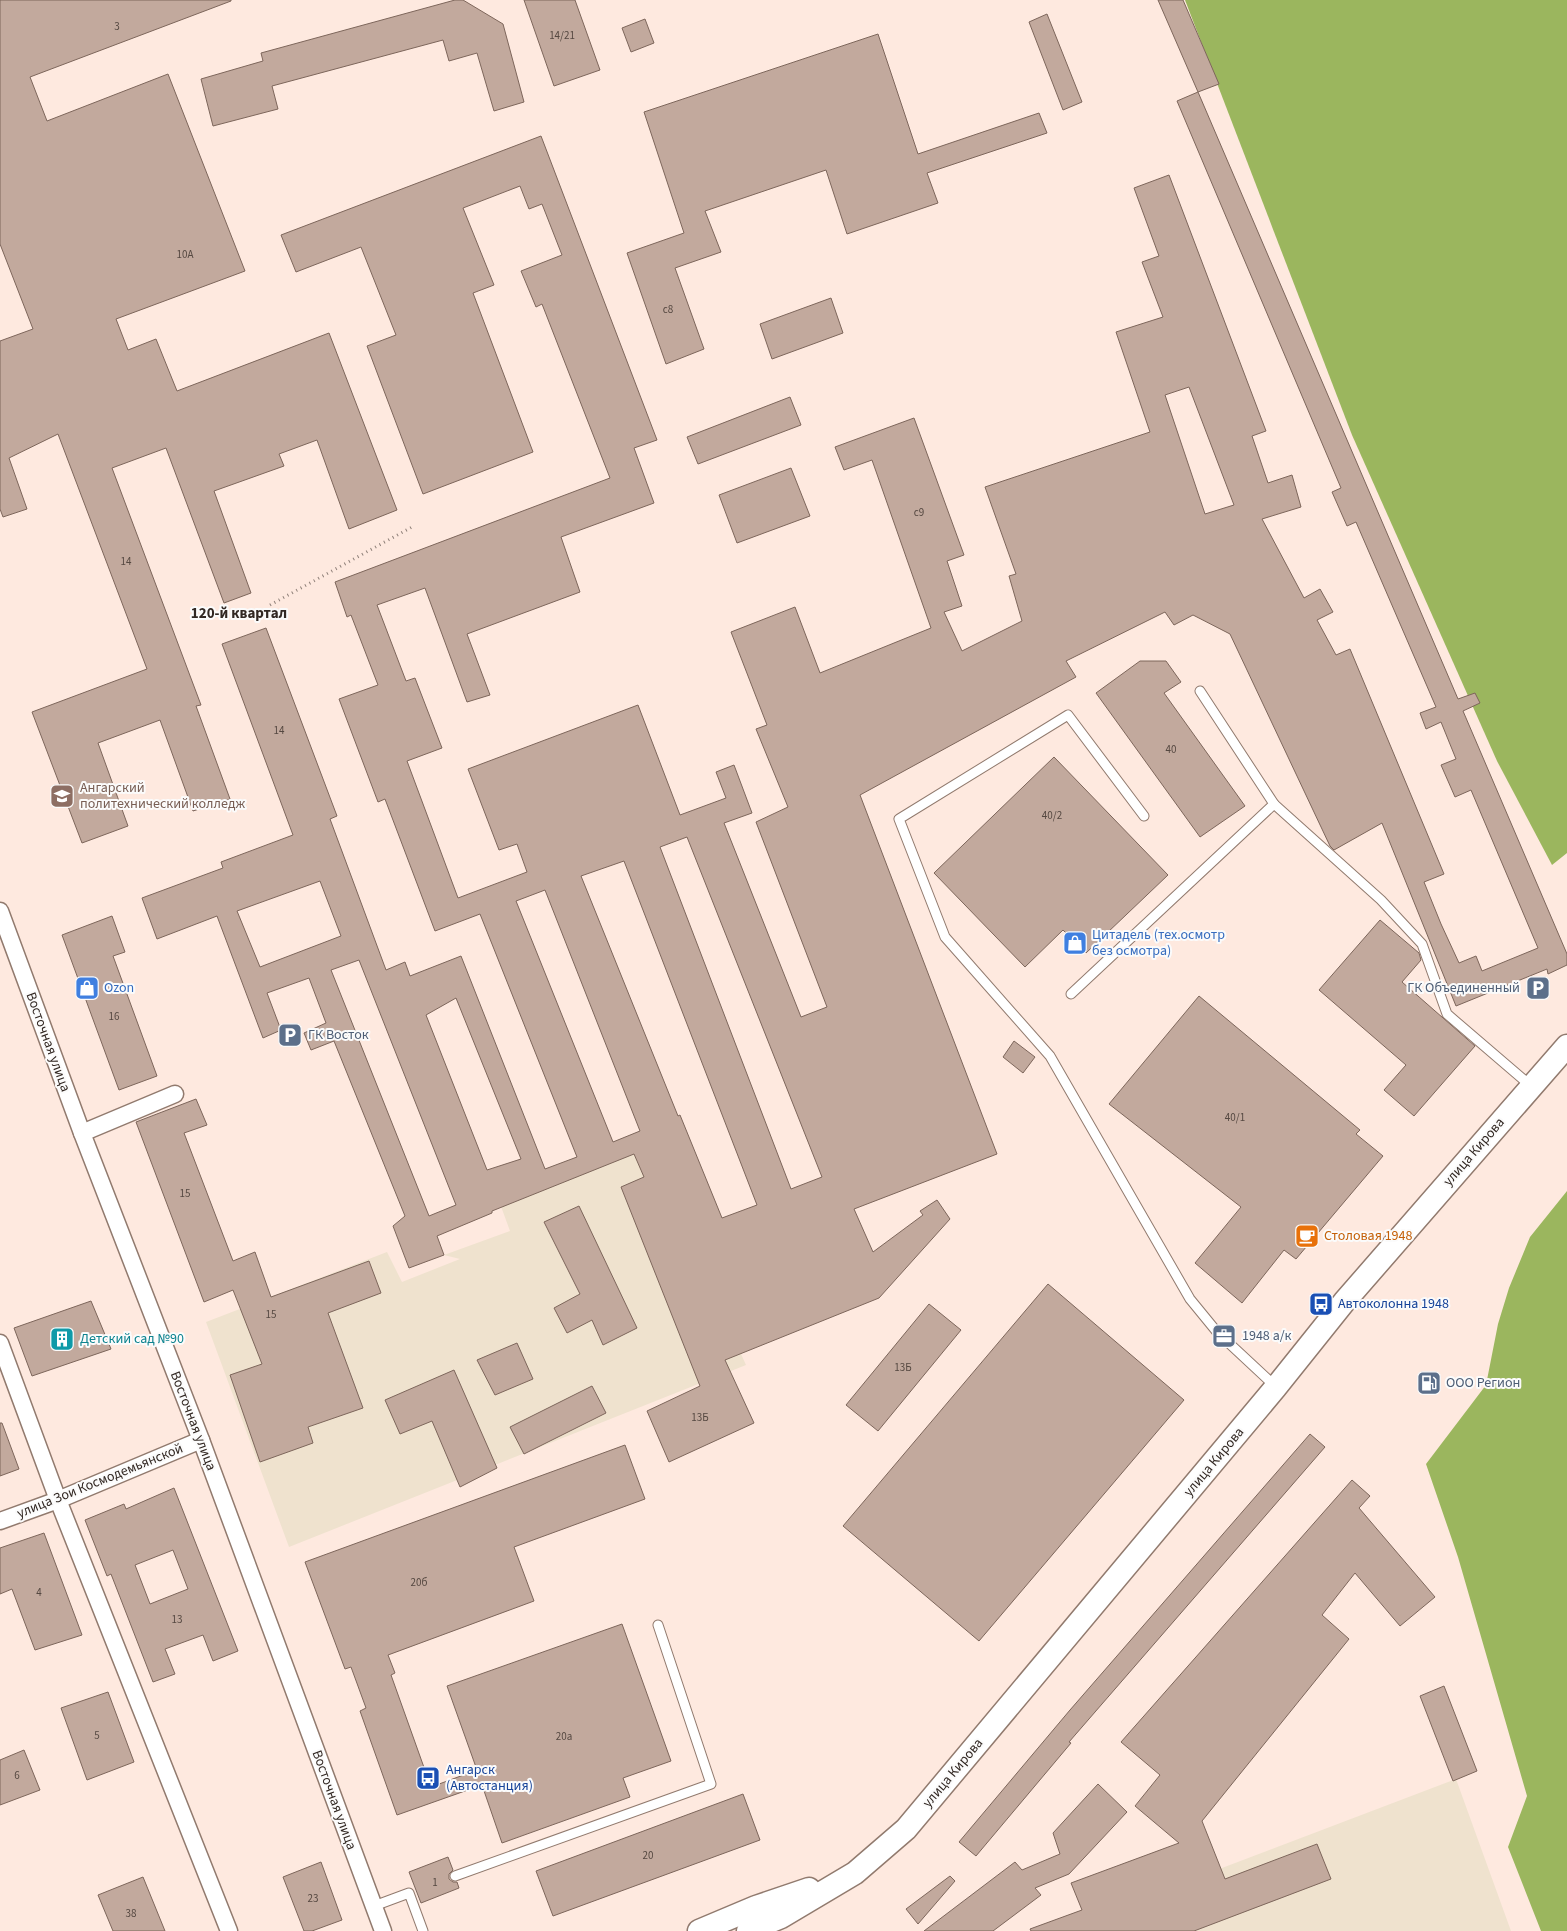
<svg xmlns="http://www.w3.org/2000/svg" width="1567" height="1931" font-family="'Source Sans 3',sans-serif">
	<rect width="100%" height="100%" fill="#fee9df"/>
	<g fill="#efe2ce">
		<polygon points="640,1131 746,1365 289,1547 206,1322 387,1252 402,1282 460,1259 444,1255 510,1231 495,1190"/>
		<polygon points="1456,1779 1511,1931 1056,1931"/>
	</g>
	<g fill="#9bb65e">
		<polygon points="1185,0 1567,0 1567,853 1552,865 1497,761 1352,435"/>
		<polygon points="1567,1191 1567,1931 1541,1931 1508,1847 1527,1796 1458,1557 1426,1464 1486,1385 1498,1324 1509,1288 1530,1237"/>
	</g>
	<g fill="#c2a99d" stroke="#7d665b" fill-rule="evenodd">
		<polygon points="0,0 231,0 231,1 30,77 47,121 168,74 245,271 116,319 128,350 156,339 177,391 329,333 397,510 349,529 317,440 279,454 284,466 214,491 251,593 224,603 166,448 112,468 201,705 196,706 230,799 193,811 160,720 98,743 128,826 82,843 32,712 147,669 58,434 9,458 27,509 3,517 0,509 0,341 33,329 0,244"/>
		<polygon points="455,0 463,0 503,24 524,102 494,111 477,53 449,61 443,40 272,86 278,109 213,126 201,79 263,61 261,53"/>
		<polygon points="524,0 575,0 600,70 554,86"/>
		<polygon points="1158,0 1183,0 1219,84 1198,92"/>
		<polygon points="1047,14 1082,102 1063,110 1029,22"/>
		<polygon points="645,19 654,43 631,52 622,28"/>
		<polygon points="878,34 918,154 1039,113 1047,133 927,173 938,203 847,234 826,170 705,211 721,252 675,268 704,349 666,364 627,253 684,233 644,112"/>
		<path d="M1198,92L1458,699L1475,693L1480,703L1463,711L1567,954V965L1548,974L1547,969L1456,1006L1382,823L1334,850L1330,846L1230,634L1193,615L1174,625L1165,612L1066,661L1076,677L860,795L997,1154L854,1209L873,1252L923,1215L920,1211L937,1200L950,1219L879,1298L725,1360L754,1423L669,1462L647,1411L700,1386L621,1187L644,1177L634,1154L492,1211V1213L437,1236L444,1255L409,1268L393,1226L405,1216L334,1041L311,1050L304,1033L326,1023L309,978L267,993L281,1030L263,1038L217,916L157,939L142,898L223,868L221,862L293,835L222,644L266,628L337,816L330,819L386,970L405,962L410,976L461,956L545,1169L577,1157L480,914L435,931L385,799L378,802L339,699L378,685L351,615L347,617L335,582L610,478L542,304L536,307L521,271L562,255L542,204L529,209L520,186L463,208L494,285L473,293L533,452L423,494L367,346L396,335L361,247L296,272L281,235L541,136L657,440L634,448L654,503L561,537L580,592L467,634L490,695L467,702L425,588L377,605L406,681L415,678L442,748L407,761L458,898L527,872L517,844L499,850L468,769L638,705L680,815L726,798L716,772L734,765L752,813L724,823L801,1017L827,1007L756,822L788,807L756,729L767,725L731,632L795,607L820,673L931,628L872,460L844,470L835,447L914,418L964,555L947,561L962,606L944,612L962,651L1022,621L1009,576L1016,574L985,487L1150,432L1116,332L1163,317L1142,262L1159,256L1134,188L1169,175L1266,431L1252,436L1268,483L1292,475L1301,507L1262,519L1304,598L1320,589L1333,612L1317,620L1336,655L1350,649L1444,874L1424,882L1441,924L1459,963L1476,956L1482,971L1538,948L1471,790L1455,797L1441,765L1456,759L1441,722L1426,729L1420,713L1436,707L1356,522L1347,526L1332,492L1341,488L1177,101ZM1189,387L1234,505L1205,514L1165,395ZM687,837L822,1177L791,1189L660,847ZM624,861L757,1205L722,1218L680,1115L678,1116L581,876ZM320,881L341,936L260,967L237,911ZM545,890L640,1131L613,1142L516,901ZM359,960L456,1205L429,1216L331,970ZM456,998L521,1159L487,1170L426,1015Z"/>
		<polygon points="831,298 843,333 772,359 760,324"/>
		<polygon points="790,397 801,425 698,464 687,437"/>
		<polygon points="791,468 810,516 737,543 719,495"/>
		<polygon points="1140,661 1166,661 1181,682 1164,693 1245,806 1200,837 1096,693"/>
		<polygon points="1054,757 1168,875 1086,953 1063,930 1025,967 934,873"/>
		<polygon points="112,916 125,952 113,956 157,1076 119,1090 62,935"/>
		<polygon points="1380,920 1419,953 1421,960 1402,982 1475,1046 1414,1116 1384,1090 1406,1065 1319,990"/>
		<polygon points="1199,996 1360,1130 1356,1134 1383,1156 1296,1259 1284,1250 1242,1303 1195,1263 1241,1207 1109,1104"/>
		<polygon points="1014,1041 1035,1057 1023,1073 1003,1057"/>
		<polygon points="196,1099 207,1125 184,1133 233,1261 255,1252 271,1297 369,1261 381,1293 328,1313 363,1408 308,1427 313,1443 260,1462 230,1375 262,1364 233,1290 204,1302 136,1122"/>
		<polygon points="579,1206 637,1328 603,1345 592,1320 567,1333 554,1308 580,1294 544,1222"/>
		<polygon points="1048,1284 1184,1400 979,1641 843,1526"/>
		<polygon points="91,1301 111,1349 32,1376 14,1328"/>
		<polygon points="929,1304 961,1330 878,1431 846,1405"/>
		<polygon points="517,1343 533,1379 495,1395 477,1360"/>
		<polygon points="454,1370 497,1468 460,1487 432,1421 400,1434 385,1400"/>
		<polygon points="592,1386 606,1413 524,1454 510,1427"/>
		<polygon points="0,1423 2,1423 19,1469 0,1476"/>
		<polygon points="1310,1434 1325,1447 1069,1742 1071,1743 976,1856 959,1842 1070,1710"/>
		<polygon points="625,1445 645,1499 514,1547 534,1601 388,1655 395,1673 391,1675 431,1787 477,1770 447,1686 622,1624 671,1761 623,1778 630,1797 502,1843 482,1785 397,1815 360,1711 366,1708 351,1667 345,1669 305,1562"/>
		<polygon points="1352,1480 1370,1496 1359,1508 1435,1597 1400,1626 1355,1573 1322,1615 1349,1639 1202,1821 1225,1879 1317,1844 1331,1879 1194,1931 1031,1931 1030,1929 1082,1910 1071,1883 1179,1843 1135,1806 1160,1775 1121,1742"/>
		<path d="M174,1488L238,1651L213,1661L203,1635L165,1649L175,1674L153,1682L111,1574L107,1576L85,1520L124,1504L126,1509ZM173,1550L188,1589L150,1604L135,1565Z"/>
		<polygon points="44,1533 82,1635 35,1650 12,1589 0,1594 0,1548"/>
		<polygon points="1444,1686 1477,1771 1453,1781 1420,1696"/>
		<polygon points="108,1692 134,1762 87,1780 61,1708"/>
		<polygon points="24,1750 40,1790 0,1805 0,1760"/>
		<polygon points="1098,1784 1127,1812 1069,1874 1035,1888 1041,1895 993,1931 924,1931 1015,1862 1022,1870 1060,1854 1053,1833"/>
		<polygon points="743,1794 760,1840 553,1916 536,1871"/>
		<polygon points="448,1857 453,1870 449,1874 449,1879 453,1882 457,1882 459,1888 421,1903 409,1872"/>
		<polygon points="321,1862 342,1920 312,1931 304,1931 283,1877"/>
		<polygon points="950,1876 955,1881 918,1924 906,1909"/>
		<polygon points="143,1877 165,1931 113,1931 98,1895"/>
	</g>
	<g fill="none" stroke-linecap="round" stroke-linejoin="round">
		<g stroke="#917a6e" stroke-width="11">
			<g id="lane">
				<polyline points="1274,804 1381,900 1422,944 1447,1014 1531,1086"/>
				<polyline points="1144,816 1068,715 899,819 945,937 1050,1056 1190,1299 1217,1332 1276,1387"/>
				<polyline points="1071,994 1274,804 1200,691"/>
				<polyline points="455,1876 711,1784 658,1625"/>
				<polyline points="374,1906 409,1893 423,1931"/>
			</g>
		</g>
		<g stroke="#917a6e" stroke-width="19">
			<g id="street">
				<polyline points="0,911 82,1133 201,1440 383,1931"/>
				<polyline points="82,1133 175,1094"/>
				<polyline points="0,1343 58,1500 229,1931"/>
				<polyline points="0,1521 58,1500 201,1440"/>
			</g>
		</g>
		<g stroke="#917a6e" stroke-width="25">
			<g id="secondary">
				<polyline points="699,1931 756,1907 809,1889"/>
				<polyline points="748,1931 781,1917 855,1873 906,1829 1276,1387 1344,1302 1567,1046"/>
			</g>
		</g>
		<polyline stroke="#8f8079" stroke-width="3" stroke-dasharray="1 4" stroke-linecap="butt" points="270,605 412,527"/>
		<use href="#lane" stroke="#fff" stroke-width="9"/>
		<use href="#street" stroke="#fff" stroke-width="16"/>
		<use href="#secondary" stroke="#fff" stroke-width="22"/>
	</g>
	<defs>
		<g id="school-square" transform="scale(1.25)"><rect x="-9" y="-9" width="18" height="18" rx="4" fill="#8d6e63" stroke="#fbfbfb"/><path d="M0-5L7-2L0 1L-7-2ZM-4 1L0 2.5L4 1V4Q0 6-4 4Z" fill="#fff"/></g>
		<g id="shop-square" transform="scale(1.25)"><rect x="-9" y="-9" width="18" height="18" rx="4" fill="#3f7fe0" stroke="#fbfbfb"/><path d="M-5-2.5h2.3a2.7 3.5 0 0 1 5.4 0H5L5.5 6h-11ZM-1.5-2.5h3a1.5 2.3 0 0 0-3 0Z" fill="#fff"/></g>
		<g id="parking-square" transform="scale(1.25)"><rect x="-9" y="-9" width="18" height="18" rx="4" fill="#5c6f8a" stroke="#fbfbfb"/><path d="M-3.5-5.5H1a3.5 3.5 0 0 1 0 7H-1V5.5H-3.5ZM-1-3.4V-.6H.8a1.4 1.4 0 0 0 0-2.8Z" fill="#fff"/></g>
		<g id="cafe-square" transform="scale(1.25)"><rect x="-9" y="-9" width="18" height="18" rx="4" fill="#e8710a" stroke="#fbfbfb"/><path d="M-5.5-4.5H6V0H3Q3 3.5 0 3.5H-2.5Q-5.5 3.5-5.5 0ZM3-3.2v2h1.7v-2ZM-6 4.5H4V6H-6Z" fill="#fff"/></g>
		<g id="bus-square" transform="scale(1.25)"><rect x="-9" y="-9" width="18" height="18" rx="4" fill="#1a4fb4" stroke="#fbfbfb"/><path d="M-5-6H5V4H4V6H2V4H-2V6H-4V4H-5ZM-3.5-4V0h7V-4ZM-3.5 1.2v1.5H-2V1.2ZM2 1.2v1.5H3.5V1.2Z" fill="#fff"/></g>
		<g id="office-square" transform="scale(1.25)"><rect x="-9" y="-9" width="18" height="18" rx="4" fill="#5c6f8a" stroke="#fbfbfb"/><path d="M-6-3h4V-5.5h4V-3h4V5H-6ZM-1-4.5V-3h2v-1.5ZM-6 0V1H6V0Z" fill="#fff"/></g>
		<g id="building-square" transform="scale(1.25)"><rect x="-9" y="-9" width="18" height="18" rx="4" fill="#0f9aa8" stroke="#fbfbfb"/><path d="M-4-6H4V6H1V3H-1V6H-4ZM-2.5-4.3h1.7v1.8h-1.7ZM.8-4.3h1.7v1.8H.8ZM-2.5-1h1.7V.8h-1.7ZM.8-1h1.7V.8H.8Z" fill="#fff"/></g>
		<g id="fuel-square" transform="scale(1.25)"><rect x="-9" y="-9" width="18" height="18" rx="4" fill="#5c6f8a" stroke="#fbfbfb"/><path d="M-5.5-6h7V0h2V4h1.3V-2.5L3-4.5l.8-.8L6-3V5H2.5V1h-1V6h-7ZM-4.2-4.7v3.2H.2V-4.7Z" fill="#fff"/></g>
	</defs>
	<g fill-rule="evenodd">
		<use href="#school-square" x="62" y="796"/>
		<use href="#shop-square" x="1075" y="943"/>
		<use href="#shop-square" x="87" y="988"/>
		<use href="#parking-square" x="1538" y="988"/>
		<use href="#parking-square" x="290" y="1035"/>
		<use href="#cafe-square" x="1307" y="1236"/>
		<use href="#bus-square" x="1321" y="1304"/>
		<use href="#office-square" x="1224" y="1336"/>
		<use href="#building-square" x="62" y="1339"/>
		<use href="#fuel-square" x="1429" y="1383"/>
		<use href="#bus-square" x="428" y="1778"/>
	</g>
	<g text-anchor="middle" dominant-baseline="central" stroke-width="4" stroke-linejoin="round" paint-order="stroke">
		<g font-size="11" fill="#554841">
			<text x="117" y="26">3</text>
			<text x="562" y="35">14/21</text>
			<text x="185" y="254">10А</text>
			<text x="668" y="309">с8</text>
			<text x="919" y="512">с9</text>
			<text x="126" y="561">14</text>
			<text x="279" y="730">14</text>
			<text x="1171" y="749">40</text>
			<text x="1052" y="815">40/2</text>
			<text x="114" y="1016">16</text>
			<text x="1235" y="1117">40/1</text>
			<text x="185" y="1193">15</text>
			<text x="271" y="1314">15</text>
			<text x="903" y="1367">13Б</text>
			<text x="700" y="1417">13Б</text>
			<text x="419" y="1582">20б</text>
			<text x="39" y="1592">4</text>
			<text x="177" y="1619">13</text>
			<text x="97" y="1735">5</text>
			<text x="564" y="1736">20а</text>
			<text x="17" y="1775">6</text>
			<text x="648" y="1855">20</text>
			<text x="435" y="1882">1</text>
			<text x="313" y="1898">23</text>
			<text x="131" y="1913">38</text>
		</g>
		<g font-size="14" fill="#785e54" stroke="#fbfbfb" text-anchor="start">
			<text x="80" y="788">Ангарский<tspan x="80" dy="16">политехнический колледж</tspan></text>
		</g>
		<g font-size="14" fill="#366cbe" stroke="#fbfbfb" text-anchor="start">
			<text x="1092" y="935">Цитадель (тех.осмотр<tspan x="1092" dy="16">без осмотра)</tspan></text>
			<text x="104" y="988">Ozon</text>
		</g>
		<g font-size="14" fill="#4e5e75" stroke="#fbfbfb" text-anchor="start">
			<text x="1520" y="988" text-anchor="end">ГК Объединенный</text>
			<text x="308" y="1035">ГК Восток</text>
			<text x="1242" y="1336">1948 а/к</text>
			<text x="1446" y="1383">ООО Регион</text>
		</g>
		<g font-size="14" fill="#312722" stroke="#fbfbfb">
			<text transform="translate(48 1042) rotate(70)">Восточная улица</text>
			<text transform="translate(1474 1152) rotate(-49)">улица Кирова</text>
			<text transform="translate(193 1421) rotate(69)">Восточная улица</text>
			<text transform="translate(1214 1462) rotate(-50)">улица Кирова</text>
			<text transform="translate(100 1481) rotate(-22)">улица Зои Космодемьянской</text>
			<text transform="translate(953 1773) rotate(-50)">улица Кирова</text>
			<text transform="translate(334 1800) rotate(70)">Восточная улица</text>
		</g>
		<g font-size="14" fill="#c56008" stroke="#fbfbfb" text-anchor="start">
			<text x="1324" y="1236">Столовая 1948</text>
		</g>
		<g font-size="14" fill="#164399" stroke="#fbfbfb" text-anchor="start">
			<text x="1338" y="1304">Автоколонна 1948</text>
			<text x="446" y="1770">Ангарск<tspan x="446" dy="16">(Автостанция)</tspan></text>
		</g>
		<g font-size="14" fill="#0d838f" stroke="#fbfbfb" text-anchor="start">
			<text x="80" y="1339">Детский сад №90</text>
		</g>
		<g font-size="15" font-weight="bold" fill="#312722" stroke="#fbfbfb">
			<text x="239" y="613">120-й квартал</text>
		</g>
	</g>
</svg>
